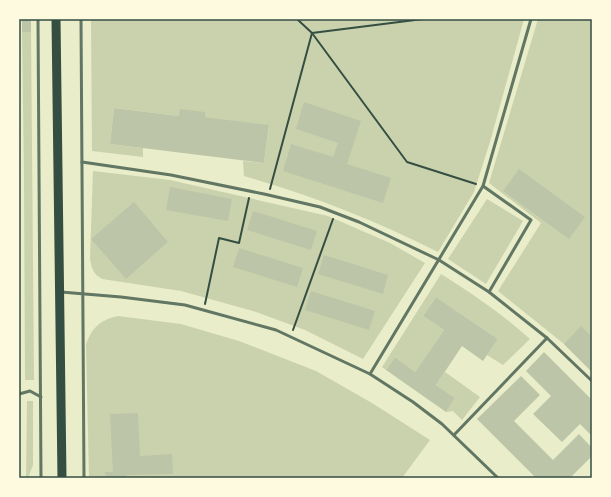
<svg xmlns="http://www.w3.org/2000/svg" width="611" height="497" font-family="'IBM Plex Sans',sans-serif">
	<rect width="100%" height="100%" fill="#e9edc9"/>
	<g fill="#cad2ad">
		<path d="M91,19H524L490,142L474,192L438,252C375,220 311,195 244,176L243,161L264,163L269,126L205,117V112L179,116L114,108L110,144L143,148V157L92,151Z"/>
		<polygon points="538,19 592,19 592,372 564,344 498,291 541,223 489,183"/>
		<polygon points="22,32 31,32 34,380 25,380 24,179"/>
		<path d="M93,171L170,180L328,216L390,243L425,263L363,359L305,330L253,311L181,291L102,279C93,274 92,269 90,259Z"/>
		<polygon points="487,199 523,221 486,284 448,259"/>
		<path d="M441,274C473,294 502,314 530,339L503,365L487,355L498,339L436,297L423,316L444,330L415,372L395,357L386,370L382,367Z"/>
		<path d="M118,316L181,324L239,341L316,371L372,403L430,440L402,478H89L86,344C93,326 101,320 118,316Z"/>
		<polygon points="445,372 480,397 462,420 453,411 446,412 455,398 436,385"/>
		<polygon points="27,401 33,401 33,465 28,478 26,478"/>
	</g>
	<g fill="#bcc5a7">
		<rect x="22" y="19" width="9" height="13"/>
		<polygon points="304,102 361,121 347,164 391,178 383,203 283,171 291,144 333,157 338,143 296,129"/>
		<polygon points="114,108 179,116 180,109 205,112 205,117 269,125 264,163 110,144"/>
		<polygon points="519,169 585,217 569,239 503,191"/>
		<polygon points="170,187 232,199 228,221 166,210"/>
		<polygon points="134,202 168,242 126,279 91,239"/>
		<polygon points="253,211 317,231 311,250 247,230"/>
		<polygon points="239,248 303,268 297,287 233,267"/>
		<polygon points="324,255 388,275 383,294 318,274"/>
		<polygon points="311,291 375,311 369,330 305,310"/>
		<polygon points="436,297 498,339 483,361 462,346 436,385 455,398 446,412 386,370 395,357 415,372 444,330 423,316"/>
		<polygon points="581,326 592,337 592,372 564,344"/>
		<polygon points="544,352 592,400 592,436 580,424 562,442 533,414 551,396 526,371"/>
		<polygon points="521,376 540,395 514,421 553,460 579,434 592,448 592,456 570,478 536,478 477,419"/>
		<polygon points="138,413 140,456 172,454 173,474 127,475 127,478 106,478 105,472 113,472 110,414"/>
	</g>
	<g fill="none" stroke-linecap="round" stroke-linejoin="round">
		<g stroke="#344e41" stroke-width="2">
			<polyline points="423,19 312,33 407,162 476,184"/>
			<polyline points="270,189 312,33 297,19"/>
			<polyline points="205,304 219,238 239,243 249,198"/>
			<polyline points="293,330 333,219"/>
		</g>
		<g stroke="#617663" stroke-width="3">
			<polyline points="38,19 41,478"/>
			<polyline points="81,19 84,478"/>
			<polyline points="82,162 171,175 264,194 320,207 359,222 439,260 489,292 547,338 592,381"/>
			<polyline points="483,186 531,220 489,292"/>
			<polyline points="61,292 121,297 185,305 276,330 370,374 413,402 442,424 498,478"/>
			<polyline points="370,374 483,186 531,19"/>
			<polyline points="19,394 30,391 41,397"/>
			<polyline points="454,435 547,338"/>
			<polyline points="591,478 592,477"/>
		</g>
		<polyline stroke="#344e41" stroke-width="9" points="56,19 62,478"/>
	</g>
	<rect width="611" height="497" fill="none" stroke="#fefae0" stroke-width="40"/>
	<rect x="20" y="20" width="571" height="457" fill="none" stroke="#344e41" stroke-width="1.5"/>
</svg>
